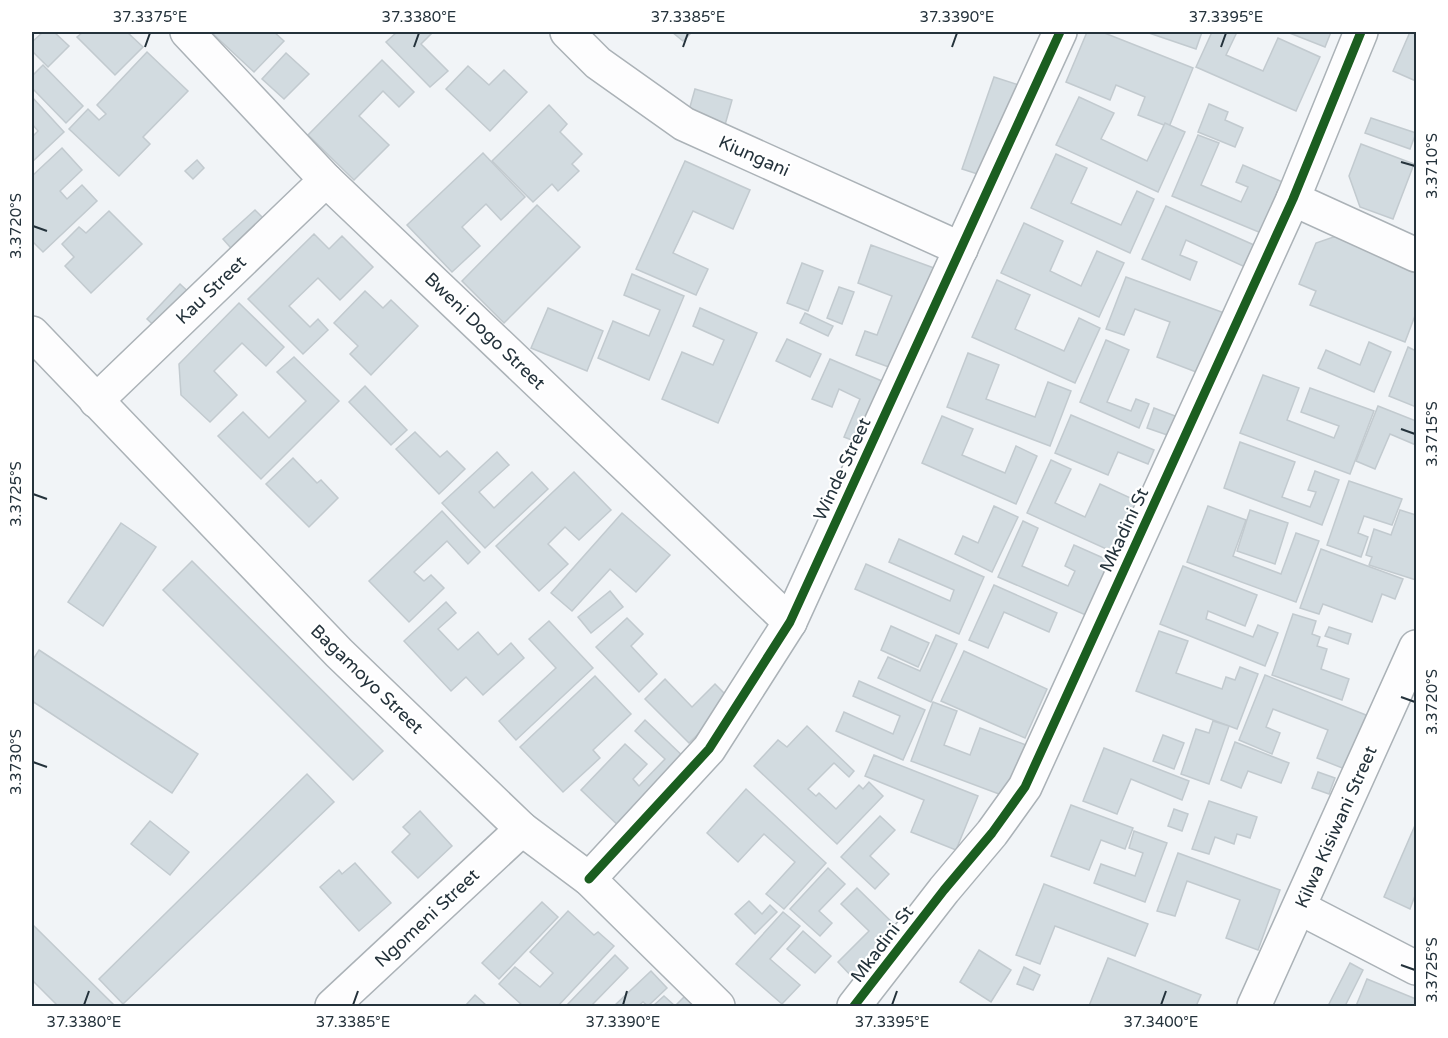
<svg xmlns="http://www.w3.org/2000/svg" width="1448" height="1038" font-family="'Varela Round',sans-serif">
	<rect width="100%" height="100%" fill="#f1f4f7"/>
	<g fill="#d2dbe0" stroke="#c2cacf" stroke-width="1.5">
		<polygon points="43,32 54,32 69,46 48,67 32,51 32,42"/>
		<polygon points="83,32 127,32 143,47 115,75 77,37"/>
		<polygon points="211,32 274,32 284,41 254,72"/>
		<polygon points="397,32 433,32 421,44 448,71 430,87 386,42"/>
		<polygon points="672,32 692,32 683,41"/>
		<polygon points="1087,32 1102,32 1193,68 1169,127 1138,115 1145,97 1116,85 1110,100 1066,82"/>
		<polygon points="1146,32 1202,32 1196,49"/>
		<polygon points="1212,32 1237,32 1226,55 1263,71 1278,38 1320,57 1296,111 1196,67"/>
		<polygon points="1287,32 1331,32 1325,47"/>
		<polygon points="1410,32 1416,32 1416,81 1393,71"/>
		<polygon points="147,52 188,91 143,137 150,144 119,176 69,129 88,109 99,120 106,114 97,105"/>
		<polygon points="286,53 309,74 284,99 262,79"/>
		<polygon points="382,60 414,92 399,107 383,91 359,116 389,145 354,180 308,135"/>
		<polygon points="43,65 83,106 66,123 32,88 32,76"/>
		<polygon points="468,66 489,85 504,70 527,92 490,131 446,89"/>
		<polygon points="994,77 1019,85 987,177 962,169"/>
		<polygon points="695,89 732,100 723,132 686,121"/>
		<polygon points="32,97 64,132 32,162 32,137 38,131 32,124"/>
		<polygon points="1079,97 1114,113 1101,139 1147,161 1165,123 1185,132 1158,192 1056,145"/>
		<polygon points="1209,104 1228,112 1225,120 1243,128 1235,147 1198,132"/>
		<polygon points="549,105 567,124 560,132 582,154 572,164 579,171 558,191 552,184 533,202 492,161"/>
		<polygon points="1371,118 1416,133 1410,149 1365,133"/>
		<polygon points="1198,135 1219,143 1201,185 1241,202 1248,187 1236,182 1243,165 1287,184 1266,235 1172,196"/>
		<polygon points="1361,144 1414,164 1393,219 1360,207 1349,176"/>
		<polygon points="62,148 82,170 60,191 67,199 82,185 97,201 43,252 32,241 32,176"/>
		<polygon points="483,153 525,197 501,220 486,204 462,227 480,246 452,272 407,225"/>
		<polygon points="1056,154 1087,168 1071,203 1121,225 1137,191 1154,199 1130,253 1031,208"/>
		<polygon points="197,160 204,168 193,179 185,171"/>
		<polygon points="685,161 750,190 733,229 693,211 673,253 708,269 696,295 636,269"/>
		<polygon points="537,205 580,247 504,323 462,281"/>
		<polygon points="1166,206 1263,249 1254,271 1186,240 1180,255 1197,262 1190,280 1142,259"/>
		<polygon points="255,210 271,226 238,256 223,239"/>
		<polygon points="109,211 142,244 91,293 65,266 74,257 62,244 79,227 86,233"/>
		<polygon points="1024,223 1063,241 1050,271 1081,286 1097,251 1124,263 1099,317 1001,273"/>
		<polygon points="1345,233 1416,261 1416,313 1405,342 1310,305 1316,291 1299,284 1316,243"/>
		<polygon points="314,234 329,249 342,236 373,267 340,300 318,278 289,306 310,327 318,319 328,330 303,354 248,299"/>
		<polygon points="871,245 934,268 897,370 856,355 865,331 877,335 892,296 858,283"/>
		<polygon points="802,263 823,271 808,311 787,303"/>
		<polygon points="632,274 684,296 649,380 598,358 613,321 649,336 660,310 624,295"/>
		<polygon points="1126,277 1227,314 1204,375 1157,357 1170,322 1135,309 1124,335 1106,329"/>
		<polygon points="997,280 1030,295 1015,329 1064,351 1079,318 1100,328 1075,383 972,337"/>
		<polygon points="180,284 196,299 163,334 147,319"/>
		<polygon points="839,287 854,292 842,324 827,318"/>
		<polygon points="365,291 383,308 391,300 418,326 371,375 350,354 358,346 334,323"/>
		<polygon points="239,303 284,347 266,366 242,343 214,371 237,395 210,422 181,395 179,364"/>
		<polygon points="548,308 603,331 587,371 531,348"/>
		<polygon points="700,308 757,333 718,423 662,399 682,352 713,365 724,340 693,326"/>
		<polygon points="805,313 833,326 828,336 800,323"/>
		<polygon points="787,339 821,354 810,377 776,361"/>
		<polygon points="1106,340 1129,350 1107,402 1131,411 1136,399 1149,404 1139,428 1080,402"/>
		<polygon points="1369,342 1391,352 1374,392 1318,368 1326,350 1360,365"/>
		<polygon points="1408,347 1416,351 1416,407 1389,396"/>
		<polygon points="968,353 999,365 986,399 1035,417 1048,382 1071,391 1050,446 947,407"/>
		<polygon points="294,357 339,401 261,479 218,436 243,412 269,438 306,401 277,372"/>
		<polygon points="830,359 896,387 870,447 844,437 860,399 839,389 832,407 812,399"/>
		<polygon points="1263,375 1299,388 1287,420 1334,438 1339,426 1301,412 1310,388 1374,411 1350,474 1240,433"/>
		<polygon points="365,386 407,430 391,445 349,402"/>
		<polygon points="1378,406 1416,421 1416,445 1390,434 1375,469 1356,461"/>
		<polygon points="1154,408 1183,419 1176,438 1147,428"/>
		<polygon points="1071,415 1154,450 1148,464 1118,452 1108,475 1055,453"/>
		<polygon points="942,416 973,429 962,455 1005,473 1016,446 1037,456 1016,504 922,463"/>
		<polygon points="415,432 440,457 447,451 465,469 439,494 396,449"/>
		<polygon points="1240,442 1295,462 1282,497 1310,507 1316,492 1308,490 1315,471 1339,480 1322,525 1224,488"/>
		<polygon points="497,452 509,465 479,492 494,508 532,472 548,489 485,548 442,503"/>
		<polygon points="293,458 317,483 321,480 338,498 309,527 266,484"/>
		<polygon points="1051,460 1071,469 1055,503 1085,517 1100,484 1148,506 1124,557 1027,513"/>
		<polygon points="574,472 611,510 579,540 565,527 548,544 568,564 539,591 496,546"/>
		<polygon points="1349,481 1402,499 1392,525 1364,516 1358,533 1368,537 1361,557 1327,545"/>
		<polygon points="994,506 1018,517 992,572 955,554 963,536 978,543"/>
		<polygon points="1208,506 1246,520 1233,556 1281,574 1296,533 1319,541 1296,602 1187,562"/>
		<polygon points="1250,510 1288,523 1275,564 1237,551"/>
		<polygon points="1400,510 1416,515 1416,580 1369,565 1372,557 1366,555 1374,529 1391,535"/>
		<polygon points="442,511 480,552 468,564 447,541 414,572 424,581 431,575 444,588 409,622 369,581"/>
		<polygon points="622,513 670,555 636,592 610,569 572,611 551,593"/>
		<polygon points="1023,521 1038,528 1022,566 1068,586 1075,571 1065,566 1074,545 1119,565 1095,619 998,577"/>
		<polygon points="121,523 156,547 103,626 68,602"/>
		<polygon points="899,539 984,577 959,634 855,589 866,564 950,601 954,590 889,562"/>
		<polygon points="1321,549 1403,579 1395,599 1382,594 1372,622 1323,604 1319,614 1300,608"/>
		<polygon points="192,561 383,751 353,780 163,590"/>
		<polygon points="1183,566 1257,595 1245,626 1208,611 1206,619 1253,637 1258,625 1278,633 1265,666 1160,624"/>
		<polygon points="994,585 1057,613 1049,632 1004,612 988,648 969,640"/>
		<polygon points="610,591 623,607 591,633 578,617"/>
		<polygon points="446,602 456,613 438,629 458,650 478,632 498,655 511,643 524,658 483,695 466,677 451,691 404,641"/>
		<polygon points="1293,614 1316,621 1312,634 1320,637 1317,646 1327,649 1321,669 1349,679 1342,700 1272,675"/>
		<polygon points="627,618 643,634 631,646 657,674 639,692 596,647"/>
		<polygon points="549,621 593,668 516,740 499,721 556,668 529,639"/>
		<polygon points="891,626 929,643 918,667 881,650"/>
		<polygon points="1329,627 1351,634 1348,644 1325,636"/>
		<polygon points="1159,631 1188,641 1176,673 1222,689 1226,677 1235,680 1240,667 1258,674 1237,729 1136,691"/>
		<polygon points="936,635 957,644 931,702 878,678 888,657 920,671"/>
		<polygon points="39,650 198,754 172,793 32,701 32,661"/>
		<polygon points="964,651 1047,689 1025,738 941,701"/>
		<polygon points="1265,675 1371,717 1350,771 1317,758 1328,730 1273,709 1266,727 1280,733 1272,754 1239,740"/>
		<polygon points="595,676 631,714 593,750 600,758 563,792 520,747"/>
		<polygon points="665,679 692,707 715,684 732,701 689,743 645,699"/>
		<polygon points="859,681 925,710 903,760 836,731 844,712 893,734 900,716 853,696"/>
		<polygon points="933,702 957,711 944,745 970,755 980,728 1026,745 1007,797 911,761"/>
		<polygon points="645,720 689,762 623,830 581,790 625,744 647,764 633,779 639,786 665,759 635,731"/>
		<polygon points="1213,721 1229,726 1209,784 1181,774 1196,729 1209,733"/>
		<polygon points="807,726 854,771 849,777 834,763 808,789 816,796 819,793 836,809 859,785 863,789 869,782 883,796 837,844 754,766 778,740 787,747"/>
		<polygon points="1163,735 1184,743 1174,769 1153,761"/>
		<polygon points="1235,742 1289,763 1281,783 1248,771 1241,788 1221,780"/>
		<polygon points="1104,748 1189,781 1182,800 1131,779 1117,814 1083,801"/>
		<polygon points="874,755 978,796 956,850 911,832 924,800 865,776"/>
		<polygon points="1318,772 1335,778 1329,794 1312,788"/>
		<polygon points="307,774 334,802 123,1004 99,979"/>
		<polygon points="746,789 826,863 784,909 766,894 795,862 764,834 738,862 707,833"/>
		<polygon points="1209,801 1257,817 1250,838 1237,834 1234,844 1215,837 1209,854 1192,849"/>
		<polygon points="1071,805 1133,828 1125,849 1101,840 1089,870 1051,856"/>
		<polygon points="1174,809 1188,814 1182,831 1168,826"/>
		<polygon points="420,811 452,846 418,878 392,852 410,834 403,827"/>
		<polygon points="880,816 895,830 870,856 889,874 875,889 841,857"/>
		<polygon points="150,821 189,852 170,875 131,844"/>
		<polygon points="1416,823 1416,893 1410,909 1384,897"/>
		<polygon points="1134,831 1167,843 1145,902 1094,883 1101,864 1135,876 1143,853 1129,848"/>
		<polygon points="1178,853 1280,890 1258,950 1226,938 1240,900 1187,881 1175,916 1157,911"/>
		<polygon points="355,863 391,903 359,931 320,887 339,870 342,874"/>
		<polygon points="828,868 845,884 819,911 832,923 820,936 790,909"/>
		<polygon points="1044,884 1148,924 1135,956 1055,926 1040,964 1016,955"/>
		<polygon points="857,888 902,932 854,979 838,962 869,931 841,904"/>
		<polygon points="749,901 762,914 770,905 777,912 755,934 735,914"/>
		<polygon points="542,902 558,917 499,979 482,963"/>
		<polygon points="568,911 594,935 598,932 614,946 558,1006 523,1006 499,984 515,967 540,987 553,973 530,952"/>
		<polygon points="783,912 800,926 770,959 800,985 782,1004 736,964"/>
		<polygon points="32,924 115,1006 58,1006 32,980"/>
		<polygon points="803,931 831,956 815,973 787,949"/>
		<polygon points="979,950 1011,970 991,1002 960,982"/>
		<polygon points="615,955 628,968 591,1006 566,1006"/>
		<polygon points="1108,958 1201,995 1196,1006 1089,1006"/>
		<polygon points="1350,963 1363,970 1345,1006 1328,1006"/>
		<polygon points="1024,967 1040,975 1033,990 1017,984"/>
		<polygon points="651,971 667,988 648,1006 643,1002 638,1006 614,1006"/>
		<polygon points="1367,979 1416,999 1416,1006 1356,1006"/>
		<polygon points="475,995 487,1006 465,1006"/>
		<polygon points="686,995 698,1006 653,1006 664,996 675,1006"/>
	</g>
	<g fill="none" stroke-linecap="round" stroke-linejoin="round">
		<g stroke="#abb2b7" stroke-width="36">
			<g id="street">
				<polyline points="187,32 326,180 790,622"/>
				<polyline points="567,32 598,63 684,124 961,249"/>
				<polyline points="1293,199 1416,255"/>
				<polyline points="32,333 339,653 522,829 589,879 718,1006"/>
				<polyline points="96,401 326,180"/>
				<polyline points="589,879 709,749 790,622 1060,32"/>
				<polyline points="1300,908 1416,968"/>
				<polyline points="332,1006 522,829"/>
				<polyline points="854,1006 944,890 992,833 1025,787 1293,199 1361,32"/>
				<polyline points="1254,1006 1416,647"/>
			</g>
		</g>
		<use href="#street" stroke="#fdfdfe" stroke-width="33"/>
		<g stroke="#fff" stroke-width="13">
			<g id="cycleway">
				<polyline points="589,879 709,749 790,622 1060,32"/>
				<polyline points="854,1006 944,890 992,833 1025,787 1293,199 1361,32"/>
			</g>
		</g>
		<use href="#cycleway" stroke="#1b5e20" stroke-width="9"/>
	</g>
	<path fill="none" stroke="#24323b" stroke-width="2" d="M145,47L150,33M414,47L419,33M683,47L688,33M952,47L957,33M1221,47L1226,33M1401,162L1415,166M33,226L47,231M1401,429L1415,434M33,494L47,499M1401,697L1415,702M33,762L47,767M1401,965L1415,970M84,1005L89,991M353,1005L358,991M623,1005L627,991M892,1005L897,991M1161,1005L1166,991"/>
	<g text-anchor="middle" dominant-baseline="central" stroke-width="4.5" stroke-linejoin="round" paint-order="stroke">
		<g font-size="18" fill="#24323b" stroke="#fff">
			<text transform="translate(754 156) rotate(24)">Kiungani</text>
			<text transform="translate(211 290) rotate(-44)">Kau Street</text>
			<text transform="translate(485 331) rotate(44)">Bweni Dogo Street</text>
			<text transform="translate(842 469) rotate(-65)">Winde Street</text>
			<text transform="translate(1124 530) rotate(-65)">Mkadini St</text>
			<text transform="translate(367 679) rotate(44)">Bagamoyo Street</text>
			<text transform="translate(1336 827) rotate(-66)">Kilwa Kisiwani Street</text>
			<text transform="translate(427 918) rotate(-43)">Ngomeni Street</text>
			<text transform="translate(882 944) rotate(-53)">Mkadini St</text>
		</g>
	</g>
	<rect width="1448" height="1038" fill="none" stroke="#ffffff" stroke-width="66"/>
	<rect x="33" y="33" width="1382" height="972" fill="none" stroke="#24323b" stroke-width="2"/>
	<g font-size="15" text-anchor="middle" fill="#24323b">
		<text x="150" y="22">37.3375°E</text>
		<text x="419" y="22">37.3380°E</text>
		<text x="688" y="22">37.3385°E</text>
		<text x="957" y="22">37.3390°E</text>
		<text x="1226" y="22">37.3395°E</text>
		<text transform="translate(1432 166) rotate(-90)" y="5">3.3710°S</text>
		<text transform="translate(16 226) rotate(-90)" y="5">3.3720°S</text>
		<text transform="translate(1432 434) rotate(-90)" y="5">3.3715°S</text>
		<text transform="translate(16 494) rotate(-90)" y="5">3.3725°S</text>
		<text transform="translate(1432 702) rotate(-90)" y="5">3.3720°S</text>
		<text transform="translate(16 762) rotate(-90)" y="5">3.3730°S</text>
		<text transform="translate(1432 970) rotate(-90)" y="5">3.3725°S</text>
		<text x="84" y="1027">37.3380°E</text>
		<text x="353" y="1027">37.3385°E</text>
		<text x="623" y="1027">37.3390°E</text>
		<text x="892" y="1027">37.3395°E</text>
		<text x="1161" y="1027">37.3400°E</text>
	</g>
</svg>
